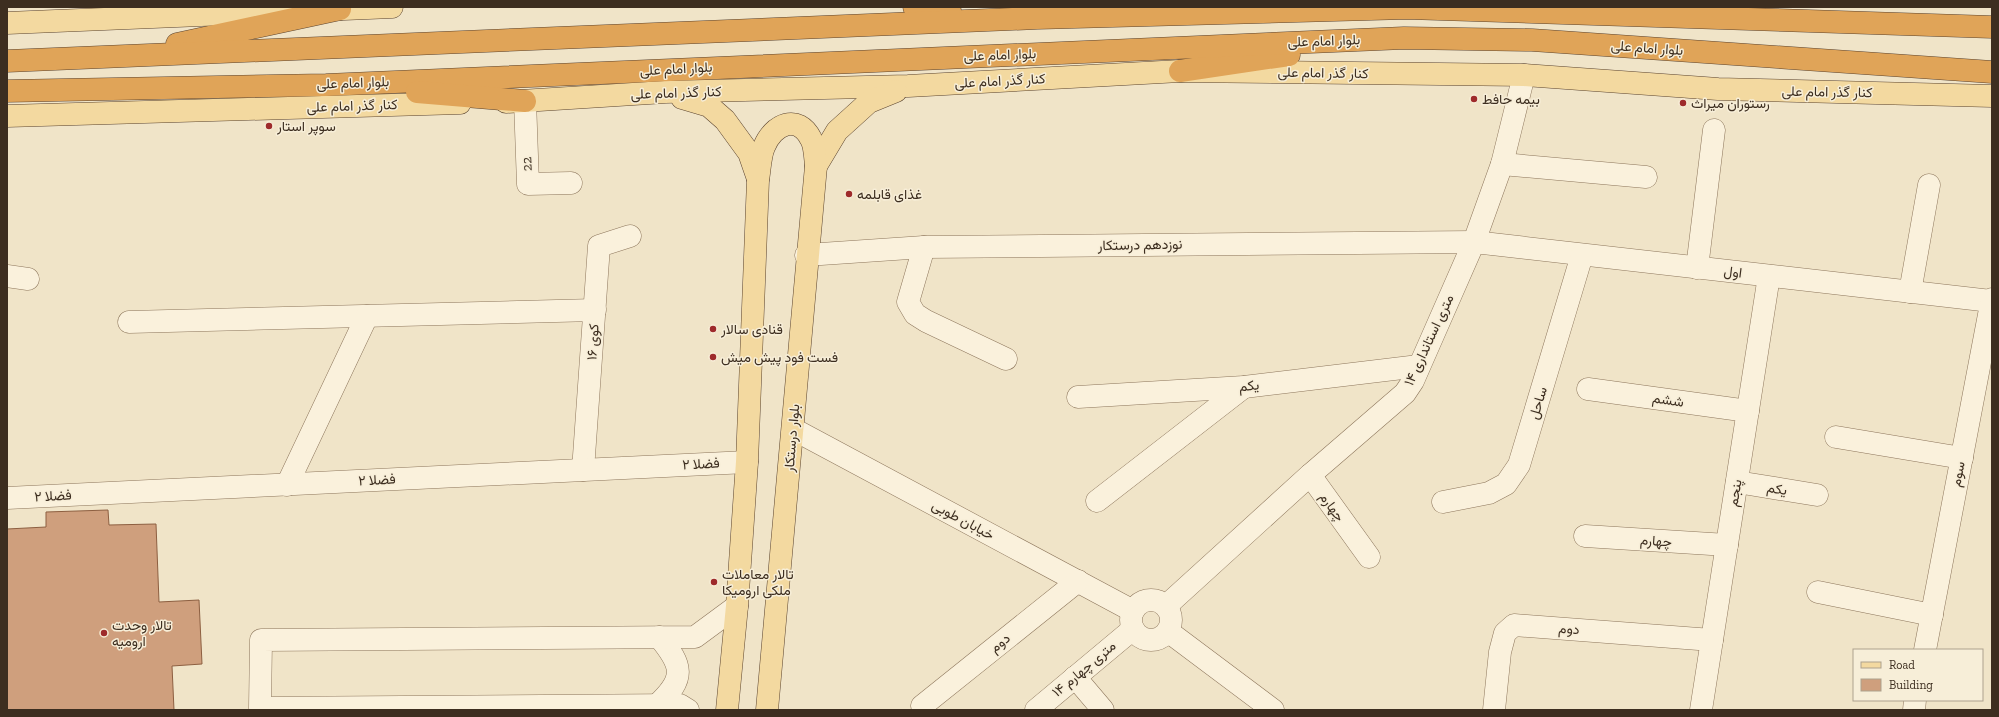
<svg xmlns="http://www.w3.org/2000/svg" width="1999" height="717" font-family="'Zilla Slab',Vazirmatn,serif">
	<rect width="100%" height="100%" fill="#f0e4c8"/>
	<polygon fill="#cf9f7d" stroke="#8d5f41" points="108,510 109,525 156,524 159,602 199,600 202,664 172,666 174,710 7,710 7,529 46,527 46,512"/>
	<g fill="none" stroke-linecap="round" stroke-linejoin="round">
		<g stroke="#8d765c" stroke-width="23">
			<g id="minor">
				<polyline points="525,101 528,184 571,183"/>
				<polyline points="1502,164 1646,177"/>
				<polyline points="924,247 908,302 915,314 926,321 1006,359"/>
				<polyline points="806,255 924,247 1474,242 1991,301"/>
				<polyline points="1697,268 1714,130"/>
				<polyline points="7,276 28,279"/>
				<polyline points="1910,292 1929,185"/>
				<polyline points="129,322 595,310"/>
				<polyline points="1588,389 1748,411"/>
				<polyline points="1078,397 1244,387 1419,366"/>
				<polyline points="793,429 1133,611"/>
				<polyline points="1836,437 1962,458"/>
				<polyline points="583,470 599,246 630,236"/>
				<polyline points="1310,475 1369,557"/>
				<polyline points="1737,482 1817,495"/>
				<polyline points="287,485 367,316"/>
				<polyline points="7,498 747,462"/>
				<polyline points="1097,501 1244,387"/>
				<polyline points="1443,502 1489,493 1506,484 1519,465 1582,255"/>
				<polyline points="1585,536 1727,545"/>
				<polyline points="1818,592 1932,615"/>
				<circle cx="1151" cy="620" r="20"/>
				<polyline points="1166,606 1310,475 1405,393 1413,381 1474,242 1502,164 1524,75"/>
				<polyline points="1169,632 1273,710"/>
				<polyline points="1925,650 1992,299"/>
				<polyline points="1075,677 1103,710"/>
				<path d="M657,705C686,678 683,666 659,637"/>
				<polyline points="922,706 1078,581"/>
				<polyline points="688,710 680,705 260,708 261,640 695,637 737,606"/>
				<polyline points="1036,710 1133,629"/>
				<polyline points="1494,710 1500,652 1505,633 1514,625 1712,640"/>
				<polyline points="1701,710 1769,276"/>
				<polyline points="1914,710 1915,700"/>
			</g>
		</g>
		<g stroke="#5b4430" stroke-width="23">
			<g id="major">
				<polyline points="7,23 392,7"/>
				<polyline points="682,98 709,106 725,120 749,153 758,179"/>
				<polyline points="506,102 665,92 908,86 1180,71 1524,75 1718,89 1992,96"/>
				<polyline points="7,116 460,103"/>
				<polyline points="816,166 837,131 869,102 896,91"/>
				<path d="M727,710L737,606L747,462L758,180C760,169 760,156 764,147C773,124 798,113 811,139C815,146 815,157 816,166L767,710"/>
			</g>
		</g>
		<g stroke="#5b4430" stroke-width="23">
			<g id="highway">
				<polyline points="914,7 950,10"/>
				<polyline points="177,44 340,9"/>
				<polyline points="7,61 1037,18 1407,8 1992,27"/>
				<polyline points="1180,71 1289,55"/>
				<polyline points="7,91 326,85 1404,38 1532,40 1992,72"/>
				<polyline points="417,92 525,101"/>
			</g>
		</g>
		<use href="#minor" stroke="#faf1dc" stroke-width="22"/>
		<use href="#major" stroke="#f3d9a0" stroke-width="22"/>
		<use href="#highway" stroke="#e0a458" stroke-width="22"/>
	</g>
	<g fill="#9e2a2b" stroke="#f7eed8" stroke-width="1.5">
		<circle cx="1474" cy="99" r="4"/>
		<circle cx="1683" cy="103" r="4"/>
		<circle cx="269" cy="126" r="4"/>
		<circle cx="849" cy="194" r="4"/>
		<circle cx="713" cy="329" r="4"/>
		<circle cx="713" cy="357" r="4"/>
		<circle cx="714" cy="582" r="4"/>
		<circle cx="104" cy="633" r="4"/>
	</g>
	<g text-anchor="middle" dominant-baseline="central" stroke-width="3" stroke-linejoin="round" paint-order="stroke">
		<g font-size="14" fill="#3d2e20" stroke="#f7eed8">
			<text transform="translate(1324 41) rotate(-2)">بلوار امام علی</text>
			<text transform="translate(1647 48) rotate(4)">بلوار امام علی</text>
			<text transform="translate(1000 55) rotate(-2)">بلوار امام علی</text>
			<text transform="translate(676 69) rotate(-3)">بلوار امام علی</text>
			<text transform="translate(1323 73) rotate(1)">کنار گذر امام علی</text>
			<text transform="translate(1000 81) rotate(-3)">کنار گذر امام علی</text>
			<text transform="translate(353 83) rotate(-2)">بلوار امام علی</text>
			<text transform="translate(1827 92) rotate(1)">کنار گذر امام علی</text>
			<text transform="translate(676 93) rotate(-2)">کنار گذر امام علی</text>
			<text transform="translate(352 106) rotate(-2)">کنار گذر امام علی</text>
			<text transform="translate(527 164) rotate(-93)">22</text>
			<text transform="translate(1140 245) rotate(-1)">نوزدهم درستکار</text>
			<text transform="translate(1733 272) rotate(7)">اول</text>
			<text transform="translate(1429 340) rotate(-65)">۱۴ متری استانداری</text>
			<text transform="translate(593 342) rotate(-86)">کوی ۱۶</text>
			<text transform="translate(1249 386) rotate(-6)">یکم</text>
			<text transform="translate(1668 400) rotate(8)">ششم</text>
			<text transform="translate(1538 403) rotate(-73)">ساحل</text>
			<text transform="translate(792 438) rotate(-85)">بلوار درستکار</text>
			<text transform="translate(701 464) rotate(-3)">فضلا ۲</text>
			<text transform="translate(1958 474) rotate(-79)">سوم</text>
			<text transform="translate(377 480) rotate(-3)">فضلا ۲</text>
			<text transform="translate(1777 489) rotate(9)">یکم</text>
			<text transform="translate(1735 493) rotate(-81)">پنجم</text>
			<text transform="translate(53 496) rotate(-3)">فضلا ۲</text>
			<text transform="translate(1332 507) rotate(54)">چهارم</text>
			<text transform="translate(963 520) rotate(28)">خیابان طوبی</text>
			<text transform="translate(1656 541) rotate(4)">چهارم</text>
			<text transform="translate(1569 629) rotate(4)">دوم</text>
			<text transform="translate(1000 643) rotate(-39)">دوم</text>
			<text transform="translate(1084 669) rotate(-40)">۱۴ متری چهارم</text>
		</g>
		<g font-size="14" fill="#3d2e20" stroke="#f7eed8" text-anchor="start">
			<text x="1482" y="99">بیمه حافط</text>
			<text x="1691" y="103">رستوران میراث</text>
			<text x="277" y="126">سوپر استار</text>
			<text x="857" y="194">غذای قابلمه</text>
			<text x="721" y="329">قنادی سالار</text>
			<text x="721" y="357">فست فود پیش میش</text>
			<text x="722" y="574">تالار معاملات<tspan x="722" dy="16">ملکی ارومیکا</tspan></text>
			<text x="112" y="625">تالار وحدت<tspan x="112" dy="16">ارومیه</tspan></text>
		</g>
	</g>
	<rect width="1999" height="717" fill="none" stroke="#3d2e20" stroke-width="16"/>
	<rect x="1853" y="649" width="130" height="52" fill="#f7eed8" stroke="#ada18e"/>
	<rect x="1861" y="662" width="20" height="6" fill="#f3d9a0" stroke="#ada18e"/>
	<text x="1889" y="669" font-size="12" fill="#3d2e20">Road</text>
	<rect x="1861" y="679" width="20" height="12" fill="#cf9f7d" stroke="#ada18e"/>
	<text x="1889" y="689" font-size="12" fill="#3d2e20">Building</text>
</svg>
